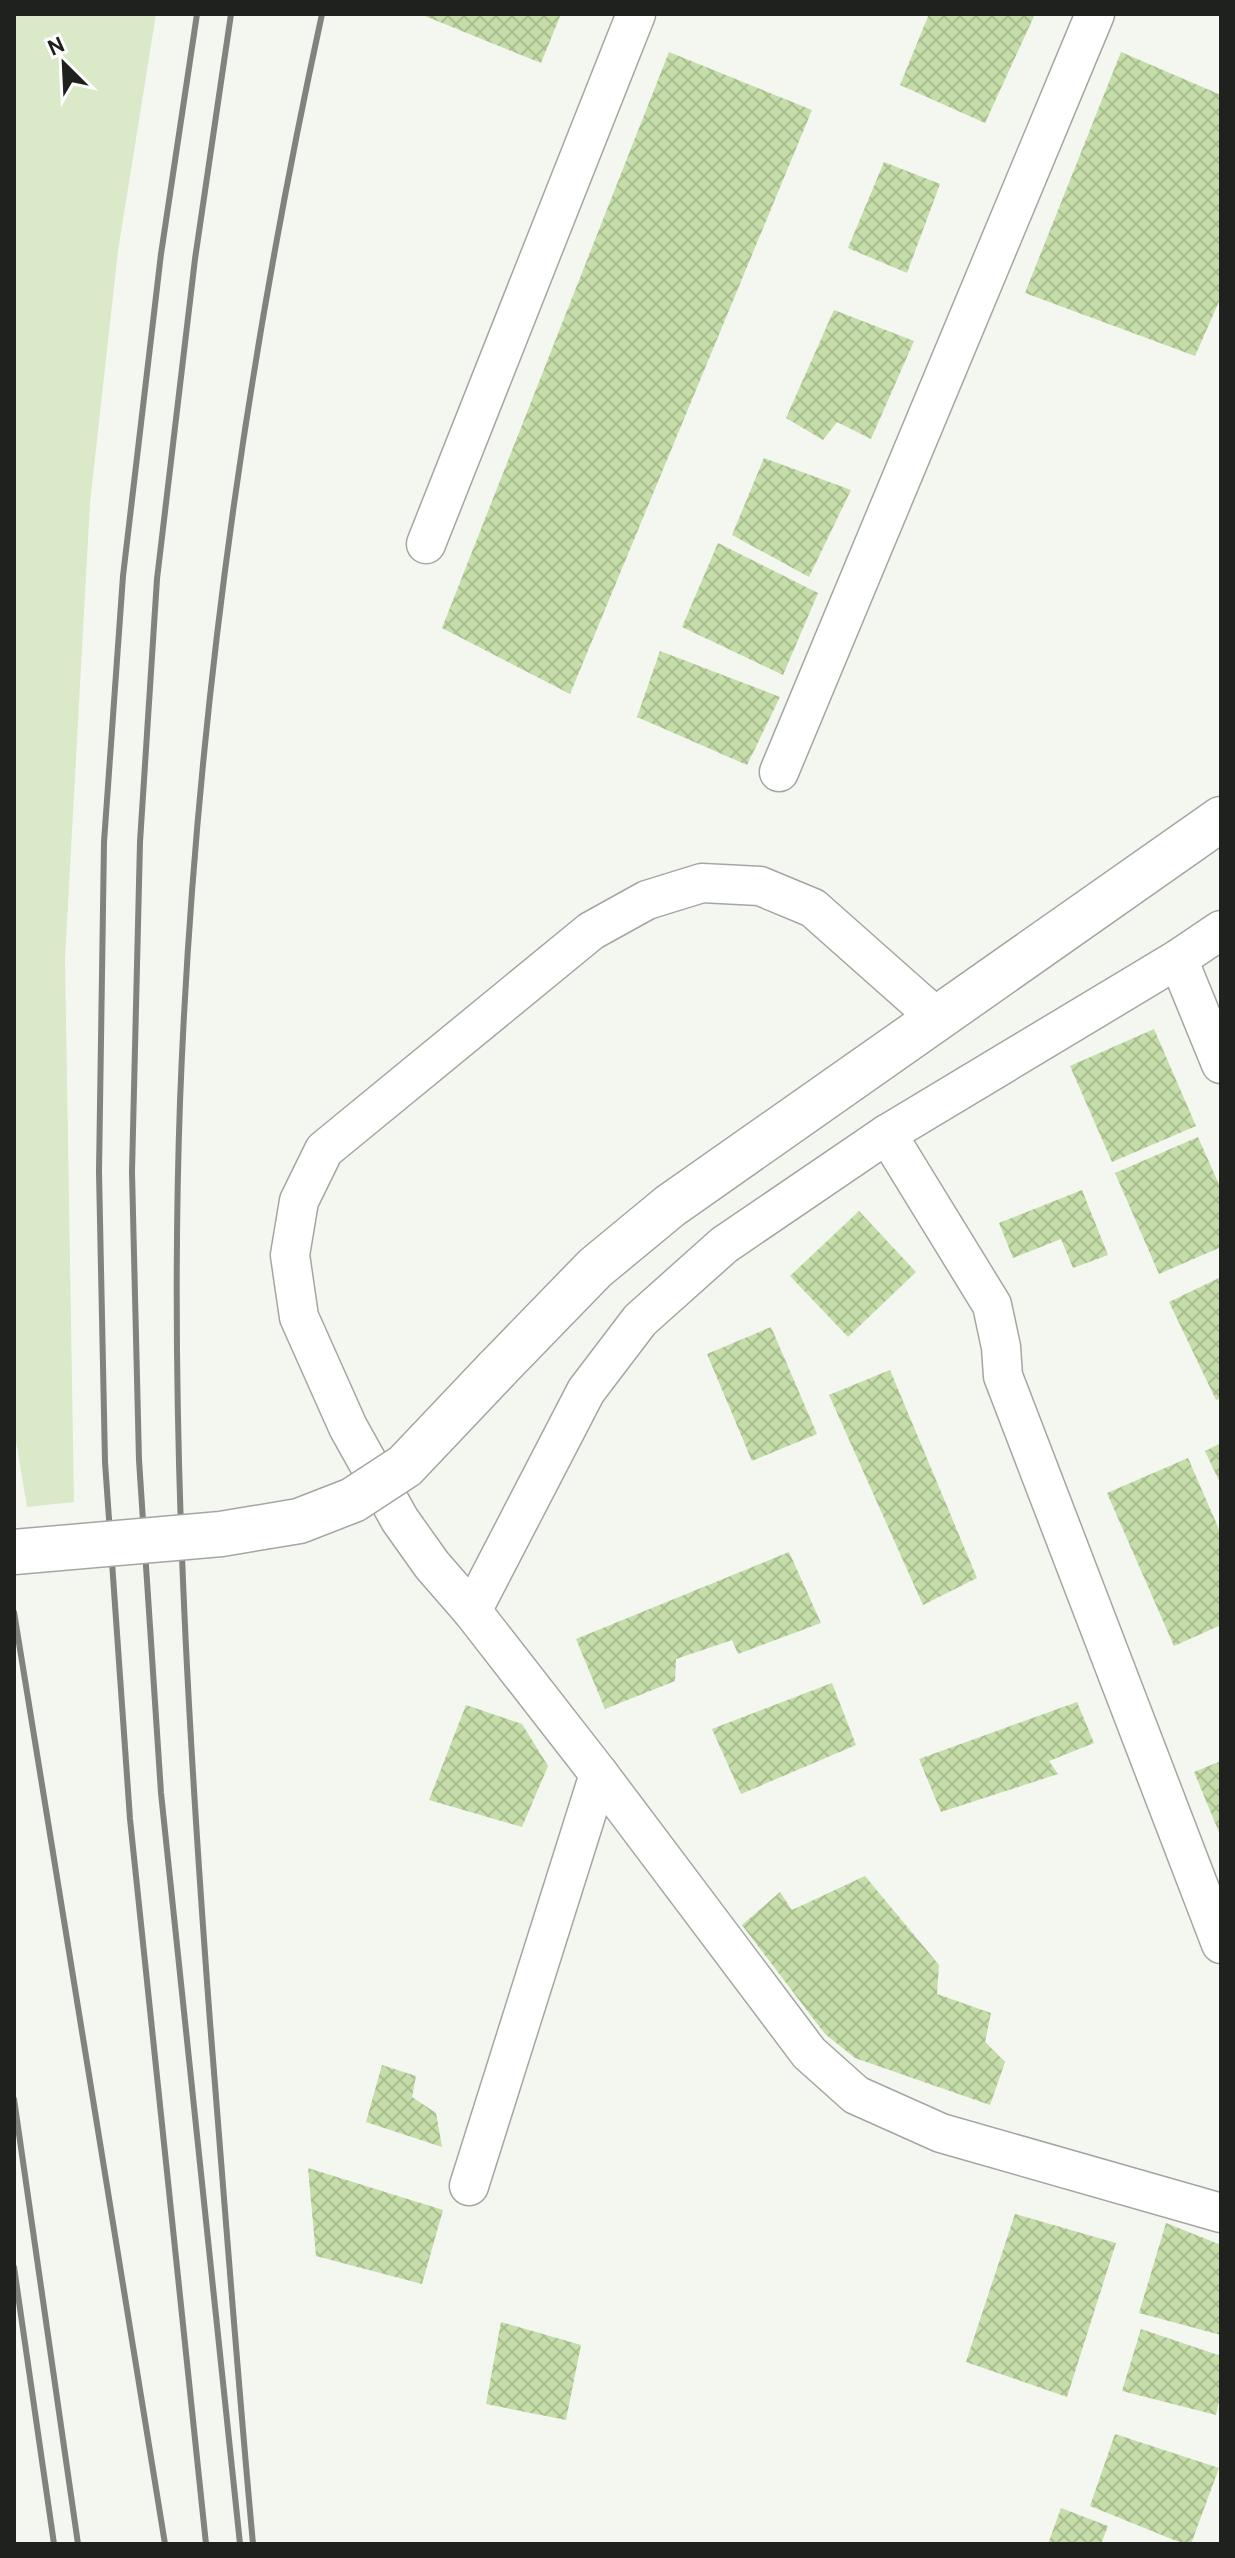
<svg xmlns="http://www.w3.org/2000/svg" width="1235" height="2558" font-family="Cabin,sans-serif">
	<defs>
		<pattern id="building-cross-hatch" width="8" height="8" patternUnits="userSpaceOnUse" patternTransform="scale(2)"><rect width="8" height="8" fill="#c5dda8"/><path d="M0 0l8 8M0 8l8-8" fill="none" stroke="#a9bd90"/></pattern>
	</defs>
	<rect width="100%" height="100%" fill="#f3f7f0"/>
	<polygon fill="#dae9c8" points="14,14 156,14 118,251 90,503 65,959 74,1502 27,1507 14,1429"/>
	<g fill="url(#building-cross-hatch)">
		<polygon points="420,14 561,14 541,63"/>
		<polygon points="929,14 1035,14 985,123 900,85"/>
		<polygon points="669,52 812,110 570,694 442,628"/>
		<polygon points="1121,52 1221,95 1221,297 1195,356 1025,293"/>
		<polygon points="884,162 940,184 907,273 848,248"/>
		<polygon points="834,310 914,341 871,439 837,422 823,440 786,418"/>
		<polygon points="764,458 851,490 809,577 732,535"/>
		<polygon points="718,543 818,593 783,675 682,627"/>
		<polygon points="660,651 780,697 747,765 637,717"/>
		<polygon points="1154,1029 1196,1126 1112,1162 1070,1066"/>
		<polygon points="1198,1137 1221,1189 1221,1247 1159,1274 1115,1173"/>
		<polygon points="1082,1190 1108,1255 1073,1268 1061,1239 1013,1258 999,1223"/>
		<polygon points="859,1211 916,1272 848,1337 790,1276"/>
		<polygon points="1221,1277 1221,1398 1216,1400 1169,1302"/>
		<polygon points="771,1327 817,1434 752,1461 707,1354"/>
		<polygon points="890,1370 977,1578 923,1605 829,1395"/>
		<polygon points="1221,1443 1221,1485 1205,1451"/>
		<polygon points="1188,1458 1221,1534 1221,1625 1174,1646 1107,1493"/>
		<polygon points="789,1552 821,1623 738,1654 732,1640 676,1659 675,1681 605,1709 576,1639"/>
		<polygon points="832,1683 856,1745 741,1794 712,1729"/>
		<polygon points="1077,1702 1094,1743 1049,1761 1058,1774 941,1812 919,1759"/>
		<polygon points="466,1705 522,1724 548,1766 522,1827 429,1800"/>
		<polygon points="1221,1761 1221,1837 1194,1772"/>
		<polygon points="865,1876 939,1965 937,1994 991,2013 985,2042 1005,2062 990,2105 855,2058 825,2034 742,1925 780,1892 792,1910"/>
		<polygon points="382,2065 416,2076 412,2097 436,2113 442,2147 366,2122"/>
		<polygon points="308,2168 443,2210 422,2284 316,2256"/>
		<polygon points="1015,2214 1116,2243 1067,2397 966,2362"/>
		<polygon points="1166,2223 1221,2245 1221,2335 1139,2313"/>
		<polygon points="501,2322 581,2345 566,2420 486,2404"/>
		<polygon points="1141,2329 1221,2356 1221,2392 1216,2415 1122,2391"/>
		<polygon points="1115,2434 1219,2468 1191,2544 1184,2544 1090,2506"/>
		<polygon points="1061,2508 1108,2526 1101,2544 1048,2544"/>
	</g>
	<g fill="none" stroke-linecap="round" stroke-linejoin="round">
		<g stroke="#a4a7a1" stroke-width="41">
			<g id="street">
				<polyline points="426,544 636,14"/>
				<polyline points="779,772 1095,14"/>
				<polyline points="1178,959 1221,1064"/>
				<polyline points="937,1018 813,908 760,886 702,883 647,900 591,931 324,1150 299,1201 290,1255 299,1317 348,1427 400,1520 432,1565 472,1611 599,1774 809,2053 856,2095 941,2133 1221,2213"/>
				<polyline points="887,1134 992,1305 1001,1347 1003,1376 1221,1944"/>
				<polyline points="472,1611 586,1391 640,1320 724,1245 887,1134 1178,959 1221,930"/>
				<polyline points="469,2186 599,1774"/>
			</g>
		</g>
		<g stroke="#a4a7a1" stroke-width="47">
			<polyline id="secondary" points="497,1369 595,1268 670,1206 1221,819"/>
		</g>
		<use href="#street" stroke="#fff" stroke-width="38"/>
		<use href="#secondary" stroke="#fff" stroke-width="44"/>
		<g stroke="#80837e" stroke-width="6">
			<polyline points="197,14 161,254 123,576 104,842 99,1172 105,1462 130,1819 206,2544"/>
			<polyline points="231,14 195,259 157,579 140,842 132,1172 139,1460 161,1793 240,2544"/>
			<polyline points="14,1612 165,2544"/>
			<polyline points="14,2099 78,2544"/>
			<polyline points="14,2267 54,2544"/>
			<path d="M253,2544C237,2370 224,2196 210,2022C187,1716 169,1409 180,1102C194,735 244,373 322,14"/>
		</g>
		<g stroke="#a4a7a1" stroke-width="47" stroke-linecap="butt">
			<polyline id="secondary-bridge" points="14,1552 221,1534 299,1521 353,1500 405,1466 497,1369"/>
		</g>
		<use href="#secondary-bridge" stroke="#fff" stroke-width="44"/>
	</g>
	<rect width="1235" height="2558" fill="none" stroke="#1f211e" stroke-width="32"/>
	<g transform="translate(64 64) rotate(336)" stroke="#ffffff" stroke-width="6" paint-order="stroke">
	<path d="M0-6L14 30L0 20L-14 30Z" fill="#1f211e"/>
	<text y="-12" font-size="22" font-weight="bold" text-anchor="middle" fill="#1f211e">N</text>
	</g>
</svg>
